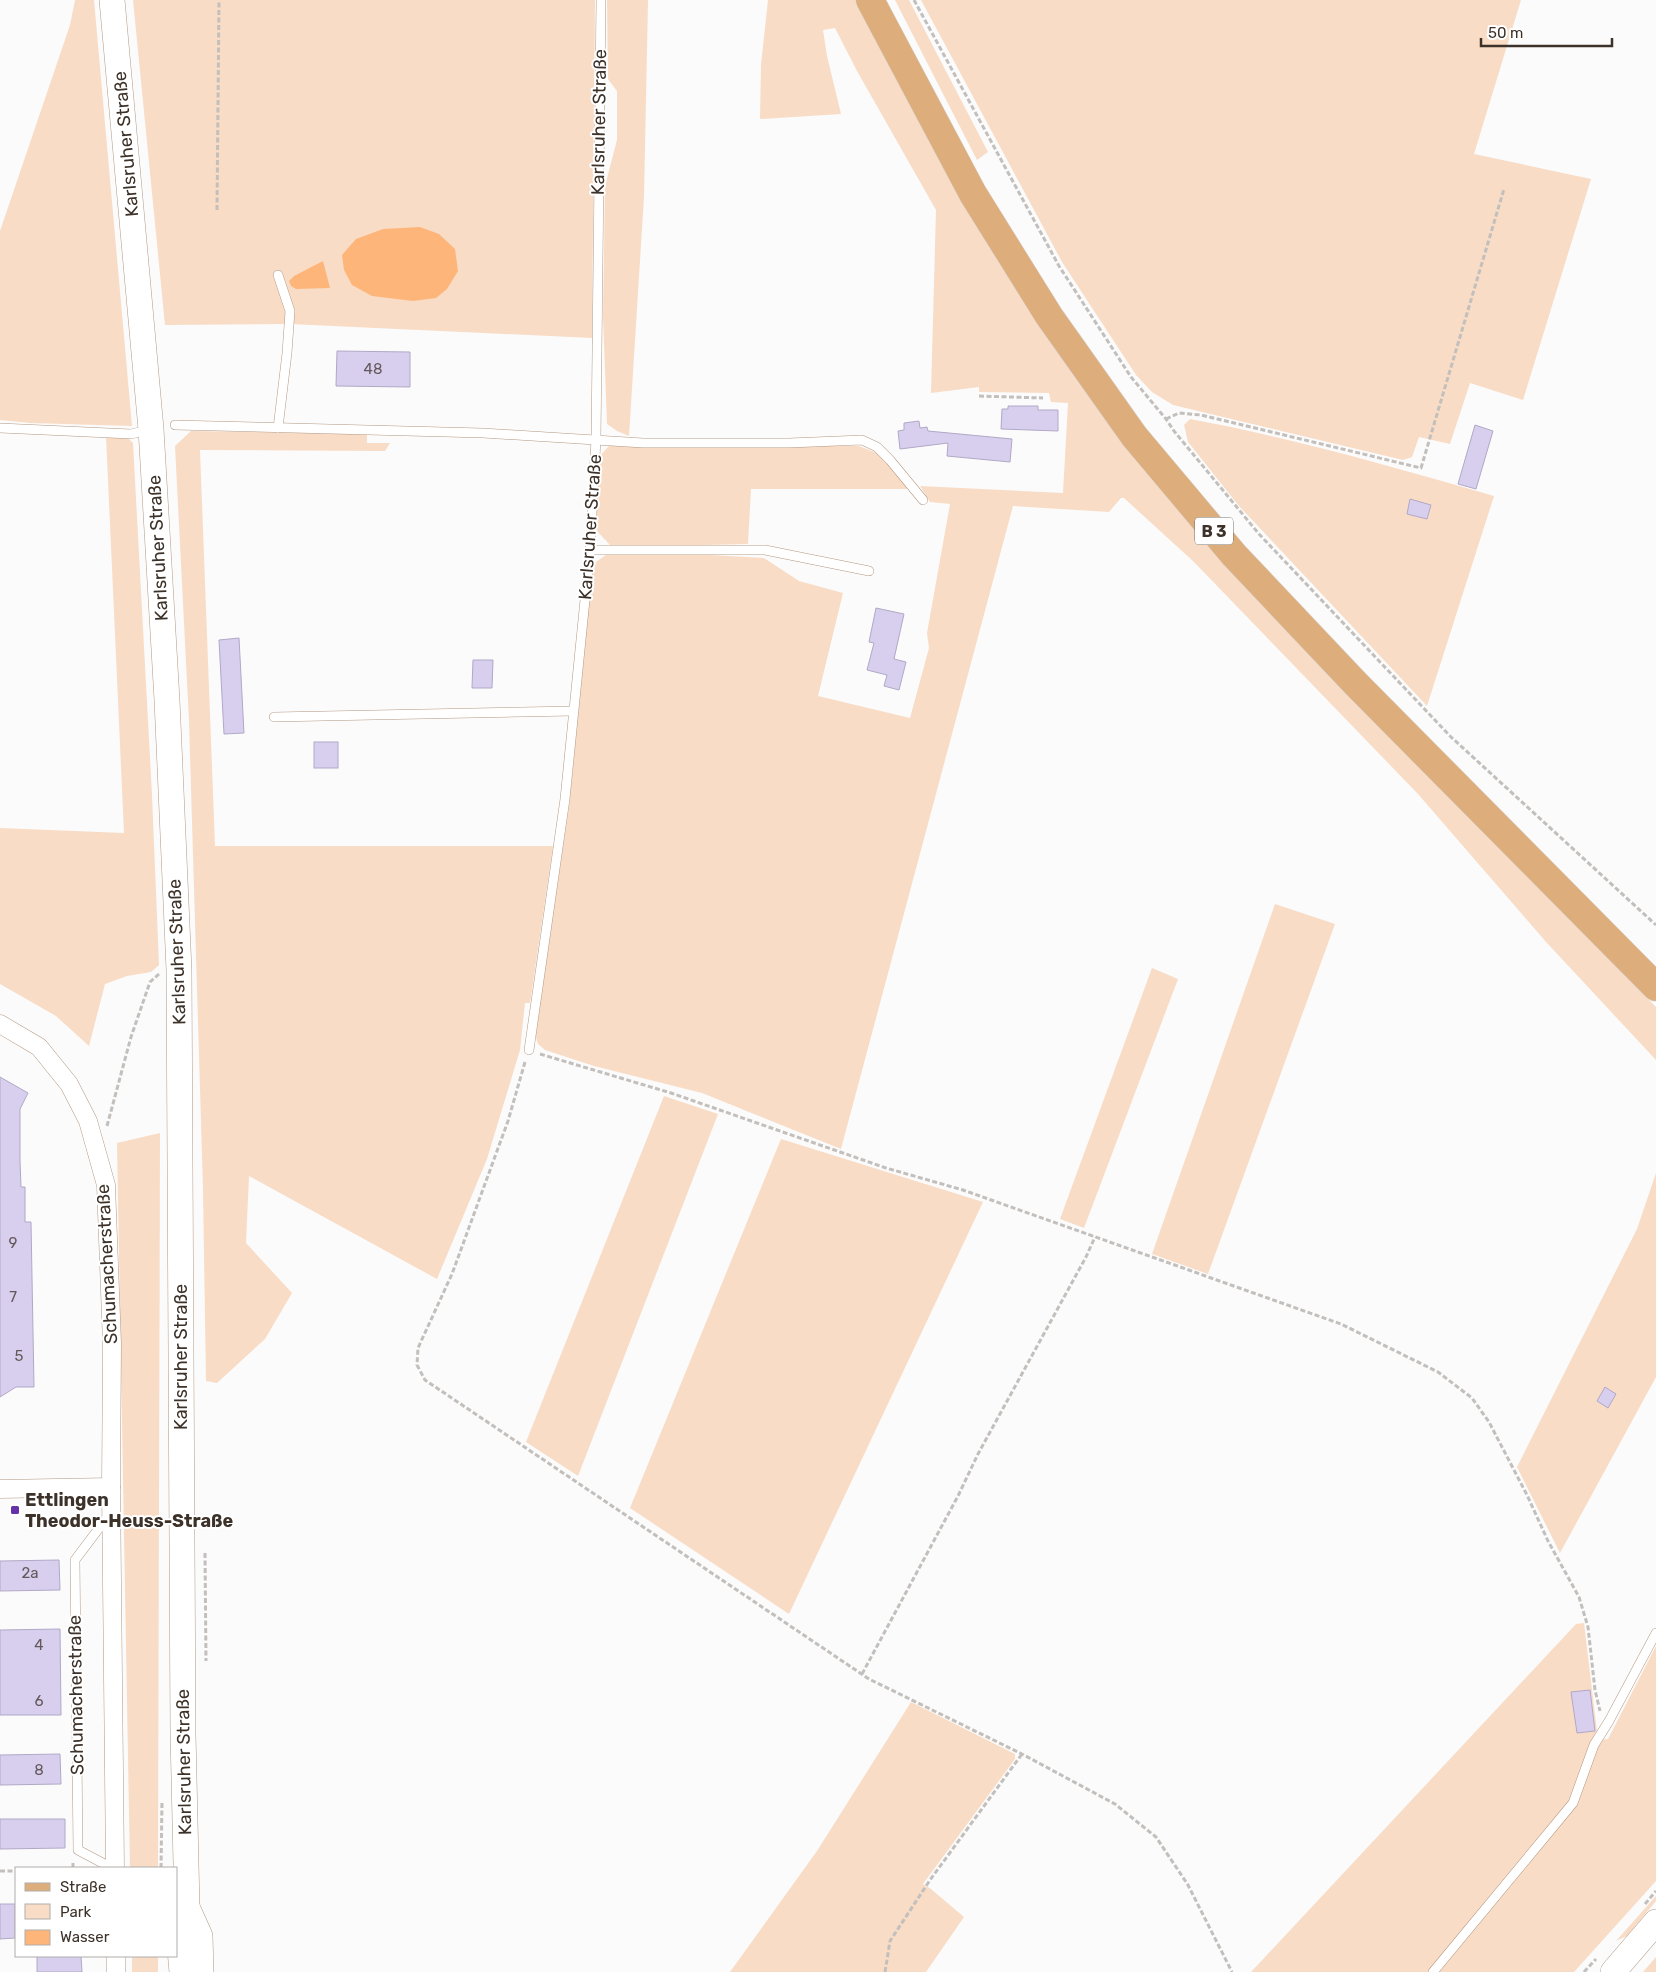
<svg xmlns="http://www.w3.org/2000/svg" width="1656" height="1972" font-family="Rubik,sans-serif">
	<rect width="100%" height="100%" fill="#fbfbfb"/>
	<g fill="#f8dcc6">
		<polygon points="75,0 94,0 132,426 30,423 0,420 0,231 70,25"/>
		<polygon points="133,0 595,0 592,338 290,324 165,325"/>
		<polygon points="607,0 648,0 644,197 629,436 617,431 607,424 603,316 605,186 617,140 617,91 608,79"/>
		<polygon points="768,0 856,0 991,248 1096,407 1154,481 1260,603 1656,1007 1656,1060 1547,943 1418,794 1194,562 1124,498 1121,498 1109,512 1013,506 841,1149 702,1093 594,1066 545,1050 538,1044 535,1034 569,807 592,572 596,562 606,555 710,555 764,558 799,581 843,593 818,696 910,718 929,648 927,633 950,504 930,502 920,486 1063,493 1068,403 1051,402 1049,393 979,392 979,387 931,393 936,210 857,71 835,28 823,30 827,56 841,114 760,119 761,65"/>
		<polygon points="895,0 909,0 988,152 977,160"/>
		<polygon points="921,0 1521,0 1474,154 1591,179 1523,400 1470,383 1450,444 1419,437 1412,457 1403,460 1173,405 1152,392 1136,375 1062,262"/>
		<path d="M1190,419C1293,438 1394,467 1494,496L1427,706L1239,506L1188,442L1184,425Z"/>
		<polygon points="191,431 367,434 367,443 390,443 385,451 200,450 215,846 553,846 530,1003 525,1003 520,1050 487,1159 437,1279 249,1176 246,1243 292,1293 265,1339 217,1383 206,1381 203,1189 189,721 175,446"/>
		<polygon points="106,436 129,439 133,443 152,795 159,965 151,972 127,976 105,984 89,1046 56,1016 0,984 0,828 124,833"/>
		<polygon points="609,446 859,446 877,453 909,489 751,489 748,544 661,546 610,545 595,529 599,457"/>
		<polygon points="1275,904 1335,924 1208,1274 1152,1254"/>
		<polygon points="1152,968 1178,979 1084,1228 1060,1219"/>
		<polygon points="664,1096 718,1114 578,1476 526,1442"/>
		<polygon points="160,1133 158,1868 130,1868 117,1143"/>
		<polygon points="781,1139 983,1202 789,1614 630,1508"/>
		<polygon points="1656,1173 1656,1377 1560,1553 1517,1467 1637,1229"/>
		<polygon points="1584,1623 1598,1740 1608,1739 1656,1646 1656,1881 1574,1972 1251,1972 1576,1624"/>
		<polygon points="911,1702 1015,1754 1015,1759 923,1884 931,1889 964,1917 926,1972 730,1972 817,1851"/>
		<polygon points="1656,1896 1656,1901 1627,1936 1616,1941"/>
		<rect x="132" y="1956" width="26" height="16"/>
		<polygon points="1656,1957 1656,1972 1643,1972"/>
	</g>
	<g fill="#feb57a">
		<polygon points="420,227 439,234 455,249 458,271 447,289 436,298 413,301 372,296 352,285 344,270 342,255 356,239 383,229"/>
		<polygon points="323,261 330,288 296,289 291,286 289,281 294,276"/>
	</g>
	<g fill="#d8cfee" stroke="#b1a8c6">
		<polygon points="337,351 410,352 410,387 336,386"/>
		<polygon points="1008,406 1038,406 1038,410 1058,410 1058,431 1001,429 1002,409 1008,409"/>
		<polygon points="919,421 920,428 927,427 928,431 1012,439 1010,462 947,456 948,443 900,449 898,431 904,430 904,423"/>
		<polygon points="1475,425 1493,431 1476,489 1458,484"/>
		<polygon points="1410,499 1431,505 1427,519 1407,514"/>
		<polygon points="876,608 904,614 894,659 906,662 899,690 884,686 887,675 867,670 874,643 869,642"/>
		<polygon points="239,638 244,733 224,734 219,640"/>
		<polygon points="473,660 493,660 492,688 472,688"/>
		<rect x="314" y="742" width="24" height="26"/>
		<polygon points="0,1077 28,1093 20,1109 20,1161 21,1187 25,1187 25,1222 31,1222 34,1387 16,1387 0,1397"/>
		<polygon points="1605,1387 1616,1394 1608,1408 1597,1401"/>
		<polygon points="59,1560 60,1590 0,1591 0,1561"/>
		<polygon points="60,1629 61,1715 0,1715 0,1630"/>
		<polygon points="1590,1690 1595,1731 1577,1733 1571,1692"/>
		<polygon points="60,1754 61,1784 0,1785 0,1755"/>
		<polygon points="0,1819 65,1819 65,1848 0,1849"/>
		<polygon points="0,1904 15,1904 15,1938 0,1939"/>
		<polygon points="37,1956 81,1956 82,1972 37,1972"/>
	</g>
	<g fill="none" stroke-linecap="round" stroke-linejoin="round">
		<g stroke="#b39883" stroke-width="10">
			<g id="lane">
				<polyline points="175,425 483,433 643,443 789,443 862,440 877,447 890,460 923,500"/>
				<polyline points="0,428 131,434 148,430"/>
				<polyline points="278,428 287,353 290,311 278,275"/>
				<polyline points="590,550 765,550 869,571"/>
				<polyline points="274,717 573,711"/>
				<polyline points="529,1050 565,799 590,550 596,439 601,0"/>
				<polyline points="109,1515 75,1560 78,1850 112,1868"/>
				<polyline points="1433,1972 1573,1803 1594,1745 1609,1721 1656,1633"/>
			</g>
		</g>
		<g stroke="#b39883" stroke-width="19">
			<g id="street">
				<polyline points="0,1024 39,1047 69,1084 88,1121 106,1185 112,1344 111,1487 115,1868"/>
				<polyline points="0,1489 111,1487"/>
				<polyline points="116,1956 116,1972"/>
			</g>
		</g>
		<g stroke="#b39883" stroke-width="26">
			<g id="secondary">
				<polyline points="112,0 151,429 167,700 179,970 183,1734 187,1907 179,1938 182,1972"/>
				<polyline points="187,1907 200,1936 201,1972"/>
				<polyline points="1613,1972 1656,1922"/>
			</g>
		</g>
		<g stroke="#d8d6d4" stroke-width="29">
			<polyline id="primary" points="870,0 973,194 1049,316 1134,436 1234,555 1356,684 1656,987"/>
		</g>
		<g stroke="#c2bfbc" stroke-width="3" stroke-dasharray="5 2.5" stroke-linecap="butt">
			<polyline points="914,0 1059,266 1131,377 1166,419 1174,431 1259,534 1450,736 1656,925"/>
			<polyline points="217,210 219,0"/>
			<polyline points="979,396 1043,398"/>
			<polyline points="1166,419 1179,413 1201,415 1421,468 1504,189"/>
			<polyline points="540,1054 671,1093 886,1168 963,1190 1341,1324 1438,1372 1472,1398 1489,1422 1527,1495 1548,1541 1579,1597 1588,1627 1595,1690 1600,1711"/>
			<polyline points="525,1062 508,1121 452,1274 418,1348 417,1365 425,1380 869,1679 1022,1754 1115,1804 1156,1837 1188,1885 1232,1972"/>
			<polyline points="107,1126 131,1037 150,982 159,974"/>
			<polyline points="205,1553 206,1661"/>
			<polyline points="862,1674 958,1496 978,1454 1086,1257 1095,1237"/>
			<polyline points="73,1868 73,1861"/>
			<polyline points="161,1868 162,1801"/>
			<polyline points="0,1871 16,1871"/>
			<polyline points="1645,1904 1656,1891"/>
			<polyline points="885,1972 890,1941 930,1880 1022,1754"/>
			<polyline points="1584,1972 1596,1959"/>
		</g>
		<use href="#lane" stroke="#fff" stroke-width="9"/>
		<use href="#street" stroke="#fff" stroke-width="18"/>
		<use href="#secondary" stroke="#fff" stroke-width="25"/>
		<use href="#primary" stroke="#dead7c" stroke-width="28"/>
	</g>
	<rect fill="#6632a9" stroke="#fff" stroke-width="2" x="10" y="1505" width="10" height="10" rx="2.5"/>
	<g text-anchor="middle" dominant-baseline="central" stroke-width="4" stroke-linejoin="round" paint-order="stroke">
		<g font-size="15" fill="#64595a">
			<text x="373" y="369">48</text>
			<text x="13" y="1243">9</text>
			<text x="13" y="1297">7</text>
			<text x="19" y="1356">5</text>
			<text x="30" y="1573">2a</text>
			<text x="39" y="1645">4</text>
			<text x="39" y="1701">6</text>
			<text x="39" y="1770">8</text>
		</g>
		<rect fill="#fff" stroke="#777069" stroke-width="1" x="1195" y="517.5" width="38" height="27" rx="4"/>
		<g font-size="16" font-weight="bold" fill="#3d3229">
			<text x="1214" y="531">B 3</text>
		</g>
		<g font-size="18" fill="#3d3229" stroke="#fff">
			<text transform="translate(599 122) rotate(-89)">Karlsruher Straße</text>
			<text transform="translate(126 144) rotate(-95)">Karlsruher Straße</text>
			<text transform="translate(590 527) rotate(-86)">Karlsruher Straße</text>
			<text transform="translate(158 548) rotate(-93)">Karlsruher Straße</text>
			<text transform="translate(177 952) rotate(-92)">Karlsruher Straße</text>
			<text transform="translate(107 1264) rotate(-93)">Schumacherstraße</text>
			<text transform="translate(181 1357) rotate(-90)">Karlsruher Straße</text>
			<text transform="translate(76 1695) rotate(-91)">Schumacherstraße</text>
			<text transform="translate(184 1762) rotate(-91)">Karlsruher Straße</text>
		</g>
		<g font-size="18" font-weight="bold" fill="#3d3229" stroke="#fff" text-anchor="start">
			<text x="25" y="1500">Ettlingen<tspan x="25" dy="21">Theodor-Heuss-Straße</tspan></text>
		</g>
	</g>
	<rect x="15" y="1867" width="162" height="90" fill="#ffffff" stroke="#b1ada9"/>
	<rect x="25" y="1883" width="25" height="8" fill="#dead7c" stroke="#b1ada9"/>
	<text x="60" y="1892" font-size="15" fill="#3d3229">Straße</text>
	<rect x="25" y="1904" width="25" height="15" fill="#f8dcc6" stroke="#b1ada9"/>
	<text x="60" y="1917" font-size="15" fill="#3d3229">Park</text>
	<rect x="25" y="1930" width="25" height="15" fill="#feb57a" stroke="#b1ada9"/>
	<text x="60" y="1942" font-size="15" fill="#3d3229">Wasser</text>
	<path d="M1481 38v8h131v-8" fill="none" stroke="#3d3229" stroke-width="2.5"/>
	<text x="1488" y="38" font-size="15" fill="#3d3229" stroke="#ffffff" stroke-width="4" paint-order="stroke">50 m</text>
</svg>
